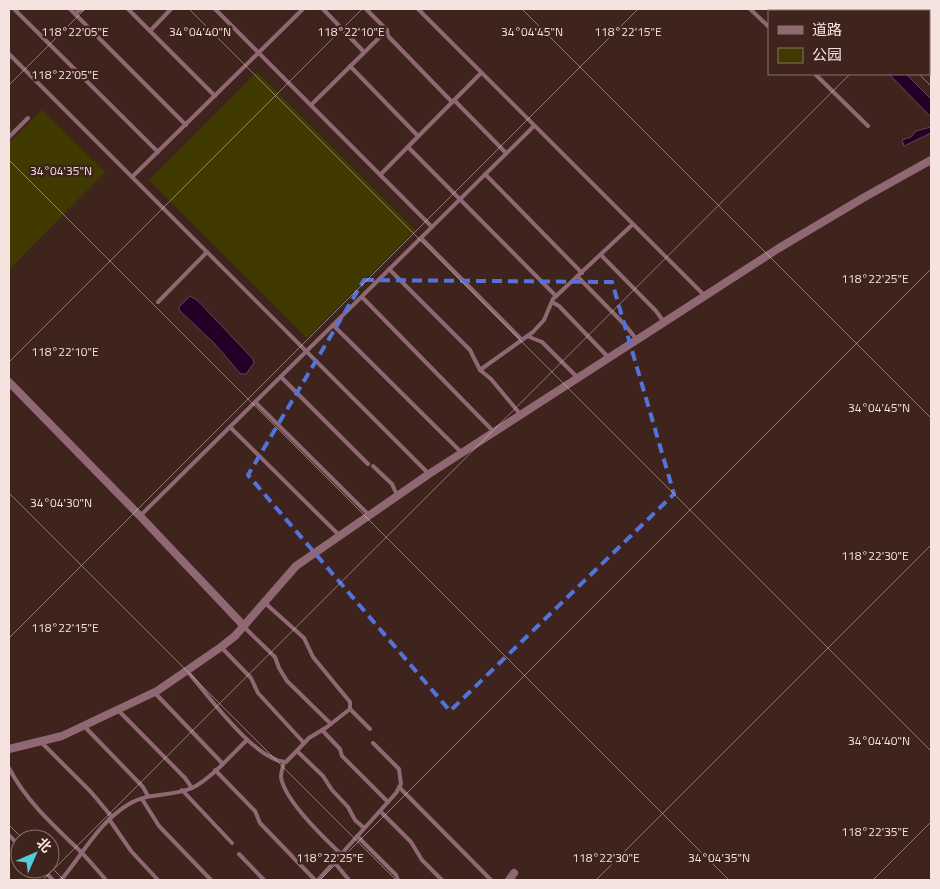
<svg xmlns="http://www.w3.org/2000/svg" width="940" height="889" font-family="'Titillium Web','Noto Sans SC',sans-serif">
	<rect width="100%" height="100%" fill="#3e241d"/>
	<g fill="#403a00">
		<polygon points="257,72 415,230 307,338 149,180"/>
		<polygon points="42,110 105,172 9,270 9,143"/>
	</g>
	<g fill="#230026" stroke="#62445e">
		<polygon points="889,74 906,74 931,99 931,117"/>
		<polygon points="931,127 931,133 904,146 902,140 911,137 916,131"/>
		<polygon points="190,296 197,300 253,359 254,363 246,374 241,374 238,371 215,344 179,310 179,307"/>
	</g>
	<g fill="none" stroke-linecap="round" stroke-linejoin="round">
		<g stroke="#8f6874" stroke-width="4">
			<polyline points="14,9 158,152"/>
			<polyline points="70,9 186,125"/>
			<polyline points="128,9 215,96"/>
			<polyline points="215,9 432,227"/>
			<polyline points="323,9 364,52"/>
			<polyline points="366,9 387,30 388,36 452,102"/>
			<polyline points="418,9 704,295"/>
			<polyline points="750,9 769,27"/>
			<polyline points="75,13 83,9"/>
			<polyline points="150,31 171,9"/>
			<polyline points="9,54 429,474"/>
			<polyline points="350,66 418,136"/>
			<polyline points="815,74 868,126"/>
			<polyline points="454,100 506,153"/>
			<polyline points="311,105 387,30"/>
			<polyline points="9,137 28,118"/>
			<polyline points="408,147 556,296"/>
			<polyline points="485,174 582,273"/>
			<polyline points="380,175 481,73"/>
			<polyline points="132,177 303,9"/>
			<polyline points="421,238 522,340"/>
			<polyline points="601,255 656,311 664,322"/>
			<polyline points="389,269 470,350 480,370 491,379 521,415"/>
			<polyline points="578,277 625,325 638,341"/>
			<polyline points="362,297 494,432"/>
			<polyline points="158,302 207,252"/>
			<polyline points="552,302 559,306 609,358"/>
			<polyline points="333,325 462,453"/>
			<polyline points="527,336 542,342 578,378"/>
			<polyline points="480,370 533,332 544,320 553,299 633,224"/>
			<polyline points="281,377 368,464"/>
			<polyline points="255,402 369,515"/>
			<polyline points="230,427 339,535"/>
			<polyline points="373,466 392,484 397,495"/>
			<polyline points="140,516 534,126"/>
			<polyline points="244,627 275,657 279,668 287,681 331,724"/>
			<polyline points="221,647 251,678 258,693 304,743"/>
			<path d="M187,671C208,695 254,760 286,762L309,738L327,727L350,709V702L313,657L304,638L264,602"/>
			<polyline points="154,692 222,763"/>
			<polyline points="350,709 370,729"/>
			<polyline points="118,710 185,778 192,788"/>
			<polyline points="84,726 143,787 148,796"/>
			<polyline points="322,730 340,749 342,756 388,802"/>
			<polyline points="40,741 91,792 111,816"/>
			<polyline points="297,751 323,776 332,790 348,807 355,820 364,828"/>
			<path d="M284,762C283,766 281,773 281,777C284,800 325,839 341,854"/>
			<path d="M9,768C26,801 54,826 80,851C89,860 98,871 106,880"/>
			<polyline points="215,770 255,811 260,823 315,880"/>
			<polyline points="399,787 491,880"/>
			<polyline points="182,790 232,843"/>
			<polyline points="142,799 159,826 211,880"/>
			<polyline points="380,811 411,842 422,860 442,880"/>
			<polyline points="109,819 131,851 158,880"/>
			<polyline points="9,835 20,847"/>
			<polyline points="357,836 396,875 398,880"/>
			<polyline points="239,854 264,880"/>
			<polyline points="334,862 349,880"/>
			<polyline points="42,869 53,880"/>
			<path d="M61,880C83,854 99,822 129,804C148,792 172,797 192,788C211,779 231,755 247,740"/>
			<polyline points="318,880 396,793 401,784 399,769 373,743"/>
		</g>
		<g stroke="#8f6874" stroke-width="8">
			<polyline points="9,382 140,516 243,625"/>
			<polyline points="9,749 62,736 157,691 221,647 235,636 296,566 429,474 779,248 863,198 931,160"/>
			<polyline points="509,880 514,873"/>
		</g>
		<g stroke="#f6bacb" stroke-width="14">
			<polyline points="883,9 885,11"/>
			<polyline points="911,9 914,11"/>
			<polyline points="929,26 931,28"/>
			<polyline points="929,54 931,57"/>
		</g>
	</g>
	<path fill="none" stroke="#5373da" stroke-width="4" stroke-dasharray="10 6" stroke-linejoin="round" d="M364,280L612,282L674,494L450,711L248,475Z"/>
	<path fill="none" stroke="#f5e3df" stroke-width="1" stroke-opacity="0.45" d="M189,9L931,751M522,9L931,418M854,9L857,11M912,11L915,9M919,74L931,86M9,85L85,9M9,160L729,880M9,362L362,9M9,493L396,880M9,638L638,9M9,825L23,839M50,866L64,880M43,880L850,74M320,880L931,269M596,880L931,545M873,880L931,822"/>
	<g font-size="12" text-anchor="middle" fill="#f5e3df" stroke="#3e241d" stroke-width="5" stroke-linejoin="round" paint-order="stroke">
		<text x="75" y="36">118°22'05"E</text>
		<text x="200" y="36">34°04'40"N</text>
		<text x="351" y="36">118°22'10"E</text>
		<text x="532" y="36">34°04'45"N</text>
		<text x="628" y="36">118°22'15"E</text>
		<text x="65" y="79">118°22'05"E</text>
		<text x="61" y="175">34°04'35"N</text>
		<text x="875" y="283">118°22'25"E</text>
		<text x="65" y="356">118°22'10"E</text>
		<text x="879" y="412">34°04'45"N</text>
		<text x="61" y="507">34°04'30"N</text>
		<text x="875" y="560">118°22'30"E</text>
		<text x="65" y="632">118°22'15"E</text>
		<text x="879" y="745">34°04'40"N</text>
		<text x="875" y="836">118°22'35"E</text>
		<text x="330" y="862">118°22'25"E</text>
		<text x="606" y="862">118°22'30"E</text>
		<text x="719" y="862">34°04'35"N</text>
	</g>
	<rect width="940" height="889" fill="none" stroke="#f5e3df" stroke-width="20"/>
	<rect x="768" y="10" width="162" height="65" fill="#3e241d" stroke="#87706b"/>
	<rect x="778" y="26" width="25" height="8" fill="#8f6874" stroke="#87706b"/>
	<text x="812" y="35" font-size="15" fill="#f5e3df">道路</text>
	<rect x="778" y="48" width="25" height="15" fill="#403a00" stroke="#87706b"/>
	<text x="812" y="60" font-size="15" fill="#f5e3df">公园</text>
	<g transform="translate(35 854) rotate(45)"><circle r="24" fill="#3e241d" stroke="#87706b"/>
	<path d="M0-4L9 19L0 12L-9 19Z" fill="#53cbdb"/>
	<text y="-8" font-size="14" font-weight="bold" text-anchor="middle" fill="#f5e3df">北</text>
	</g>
</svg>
